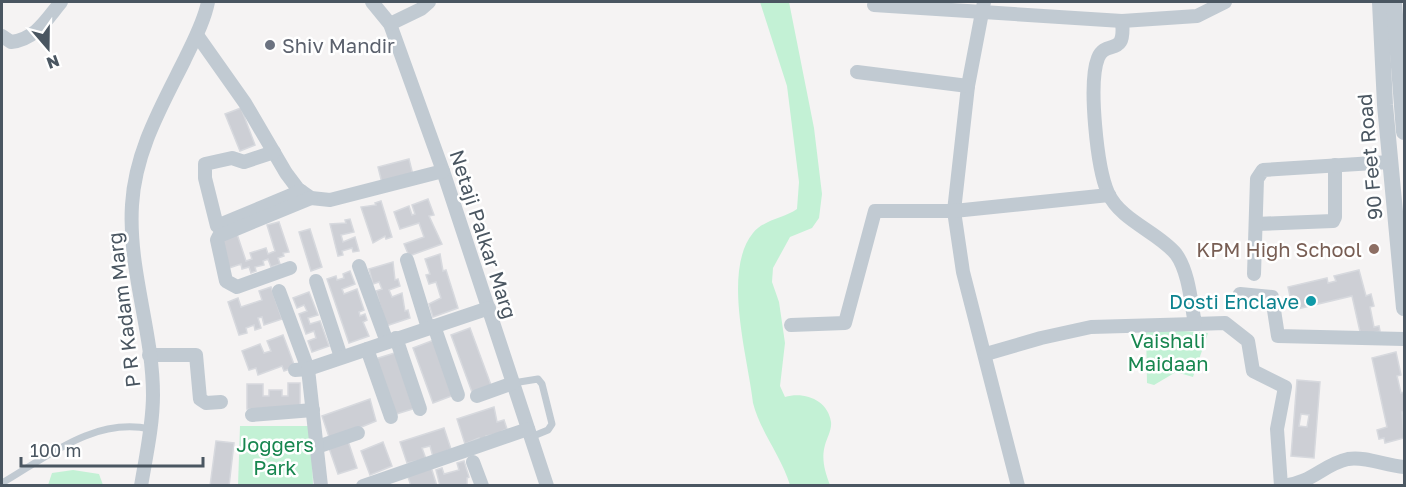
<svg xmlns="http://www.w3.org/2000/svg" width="1406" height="487" font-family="'Golos Text',sans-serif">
	<rect width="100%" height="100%" fill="#f5f3f3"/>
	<g fill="#c3f1d5">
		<path d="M760,2H789L814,128L822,194L819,218L812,228L790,237L773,268L772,282L779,302L785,343L780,386L785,397C804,391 828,400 831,422C832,429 827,438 825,445C821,459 825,472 830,485H790C781,456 760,431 753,403C748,358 722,271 753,233C763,220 784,218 797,209L799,182L787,86Z"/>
		<polygon points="1146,328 1208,333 1193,377 1176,372 1154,385 1147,383"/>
		<polygon points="240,426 311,426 313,485 238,486"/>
		<polygon points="73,470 99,474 103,485 48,485 52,473"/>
	</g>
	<g fill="#cdcfd5" stroke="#d7d9de" stroke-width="1.5" fill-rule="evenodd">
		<polygon points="241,108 255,145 240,151 225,114"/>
		<polygon points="409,159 413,175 382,183 378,167"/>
		<polygon points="428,199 434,215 429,216 442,244 409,256 404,244 424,237 419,223 400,229 394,212 409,206 412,215 415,214 412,205"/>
		<polygon points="381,201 392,237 386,239 385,236 373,243 361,207 376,205 375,203"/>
		<polygon points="350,219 354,232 341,235 343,242 355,237 359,251 353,252 352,248 342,251 343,255 338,256 330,224 346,223 345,220"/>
		<polygon points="279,222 289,252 283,253 284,256 278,258 280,264 271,267 268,259 263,261 264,265 255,267 256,271 251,273 249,267 242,269 241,264 229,268 220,240 237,234 246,261 252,259 250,253 266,248 268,254 275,251 267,225"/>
		<polygon points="310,229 322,267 311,271 299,232"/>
		<polygon points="440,254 443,271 446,270 458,308 433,317 429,304 441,298 436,282 429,284 426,275 430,274 425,259"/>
		<polygon points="393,262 395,280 398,279 400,286 389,290 392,297 402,293 405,311 408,310 410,318 386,326 376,291 382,289 379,282 373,284 369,269"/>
		<polygon points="1359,270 1366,296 1371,294 1374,306 1370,307 1374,327 1379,326 1380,331 1361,336 1352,296 1293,310 1288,287 1327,278 1328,283 1336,281 1334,276"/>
		<polygon points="350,271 355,284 342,289 344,294 357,289 364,310 359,312 360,316 365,314 367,320 363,322 369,336 349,343 327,279 336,276 337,280 344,278 343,274"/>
		<polygon points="271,287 282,319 264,325 262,317 258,318 261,328 255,330 254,325 246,328 247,333 239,335 228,302 238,298 241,307 262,300 259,291"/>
		<polygon points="309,292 318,315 308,318 310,324 320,321 329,346 312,352 308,341 316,338 314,331 306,334 299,314 307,311 304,305 297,308 293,298"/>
		<polygon points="470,328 491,385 472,392 451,335"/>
		<polygon points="283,335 295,367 284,371 282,366 258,375 256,368 249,370 242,351 260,344 264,353 271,351 267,341"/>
		<polygon points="434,340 454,395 433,403 413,348"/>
		<polygon points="398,352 416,408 393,415 375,359"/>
		<polygon points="1396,352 1401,375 1397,376 1401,393 1404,392 1404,412 1402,412 1404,438 1385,443 1384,438 1379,439 1377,430 1387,427 1372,358"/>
		<path d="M1297,380L1320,382L1314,458L1291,456ZM1301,414L1309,415L1307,427L1299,426Z"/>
		<polygon points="288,383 300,383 300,409 247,409 247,384 263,384 263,396 269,396 269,390 282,390 282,396 288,396"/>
		<polygon points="370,399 376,421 330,440 322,416"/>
		<polygon points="494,407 497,422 504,420 507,429 502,431 502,433 486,436 487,439 481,441 479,438 465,444 457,419"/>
		<polygon points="444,428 451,449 433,457 430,446 422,448 426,459 407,463 400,442"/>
		<polygon points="216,441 234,443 229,486 210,486"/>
		<polygon points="348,441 357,468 338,474 329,448"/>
		<polygon points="383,442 392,466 370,475 361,451"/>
		<polygon points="464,461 469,477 467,478 467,486 440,486 436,470 442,468 444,474 459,470 457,463"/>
		<polygon points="431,467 437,486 411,486 407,474"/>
	</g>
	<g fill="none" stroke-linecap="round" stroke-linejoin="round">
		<g stroke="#c1cad2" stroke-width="7">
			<polyline points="513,383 538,379 542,384 552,424 548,430 531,437"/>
			<path d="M2,483C47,457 94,417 150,429"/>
		</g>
		<g stroke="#c1cad2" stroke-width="14">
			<polyline points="372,2 390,24 443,171 547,486"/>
			<polyline points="984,2 968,86 954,211 963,272 1018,486"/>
			<polyline points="874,5 1122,21 1197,16 1225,2"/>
			<path d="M1122,21C1126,59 1106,38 1098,58C1088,83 1097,168 1108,193C1121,221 1158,232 1176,254C1189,272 1191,303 1195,324L1225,323L1248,341L1253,371L1285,387L1277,429L1281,486"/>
			<polyline points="390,24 421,9 429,2"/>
			<polyline points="197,35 245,103 286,173 298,189 311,198 330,200 443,171"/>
			<path d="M2,36L11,42C36,39 46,20 61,2"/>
			<polyline points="857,72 968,86"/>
			<polyline points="274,152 244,162 232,158 205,164 205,178 217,226 301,191"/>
			<polyline points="1256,224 1333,221 1335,217 1335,165"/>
			<polyline points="407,260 428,328"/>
			<polyline points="359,266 387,342"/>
			<polyline points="290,268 237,287 226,281 217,240 219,236 311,198"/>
			<polyline points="1254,274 1257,179 1263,170 1390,162"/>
			<polyline points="316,281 341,357"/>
			<polyline points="279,291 308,369 295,370"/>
			<polyline points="1240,294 1272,297 1278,336 1404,339"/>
			<polyline points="791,325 845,323 875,211 954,211 1109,195"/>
			<polyline points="434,326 458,395"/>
			<polyline points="396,338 420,409"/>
			<polyline points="367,349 391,417"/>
			<polyline points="986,354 1041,338 1091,327 1195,324"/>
			<polyline points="149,355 196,355 200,399 206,403 221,402"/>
			<polyline points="477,396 513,383"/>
			<polyline points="252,415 313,410"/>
			<polyline points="317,447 358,433"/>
			<polyline points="473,462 482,486"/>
			<path d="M141,486C146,456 153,425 153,395C153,331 128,270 132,205C135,152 161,107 184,61C193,42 204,22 208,2"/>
			<polyline points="321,486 308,369 489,308"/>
			<polyline points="363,486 528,429"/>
			<path d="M1283,486C1312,483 1324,464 1348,459C1366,456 1386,466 1404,467"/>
		</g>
		<g stroke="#c1cad2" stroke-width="16">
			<polyline points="1380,2 1385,105 1404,308"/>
			<polyline points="1394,2 1404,132"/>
		</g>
	</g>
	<circle fill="#6b7280" stroke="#fff" stroke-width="2" cx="270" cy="45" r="6"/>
	<circle fill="#8d6e63" stroke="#fff" stroke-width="2" cx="1374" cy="249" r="6"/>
	<circle fill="#0f9aa8" stroke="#fff" stroke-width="2" cx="1311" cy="301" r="6"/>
	<g text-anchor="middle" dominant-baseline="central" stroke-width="5" stroke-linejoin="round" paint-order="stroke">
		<g font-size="20" fill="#5b616d" stroke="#fff" text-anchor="start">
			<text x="282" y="45">Shiv Mandir</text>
		</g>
		<g font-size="20" fill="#4a5661" stroke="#fff">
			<text transform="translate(1369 157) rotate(-95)">90 Feet Road</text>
			<text transform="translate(484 234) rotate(72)">Netaji Palkar Marg</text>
			<text transform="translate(123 310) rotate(-97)">P R Kadam Marg</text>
		</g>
		<g font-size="20" fill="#785e54" stroke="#fff" text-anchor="end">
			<text x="1362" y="249">KPM High School</text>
		</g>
		<g font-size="20" fill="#0d838f" stroke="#fff" text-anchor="end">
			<text x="1299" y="301">Dosti Enclave</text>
		</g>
		<g font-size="20" fill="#17864f" stroke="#fff">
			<text x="1168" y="340">Vaishali<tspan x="1168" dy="23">Maidaan</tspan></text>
			<text x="275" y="444">Joggers<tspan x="275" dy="23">Park</tspan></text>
		</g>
	</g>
	<rect width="1406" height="487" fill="none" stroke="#4a5661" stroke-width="6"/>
	<g transform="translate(48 48) rotate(160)" stroke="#ffffff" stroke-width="4.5" paint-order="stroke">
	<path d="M0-4.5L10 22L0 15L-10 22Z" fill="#4a5661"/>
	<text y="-9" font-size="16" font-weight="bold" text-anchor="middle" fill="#4a5661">N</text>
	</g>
	<path d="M21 457v9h182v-9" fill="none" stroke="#4a5661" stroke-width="3"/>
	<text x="30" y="457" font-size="18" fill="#4a5661" stroke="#ffffff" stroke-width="4.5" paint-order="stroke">100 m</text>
</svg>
